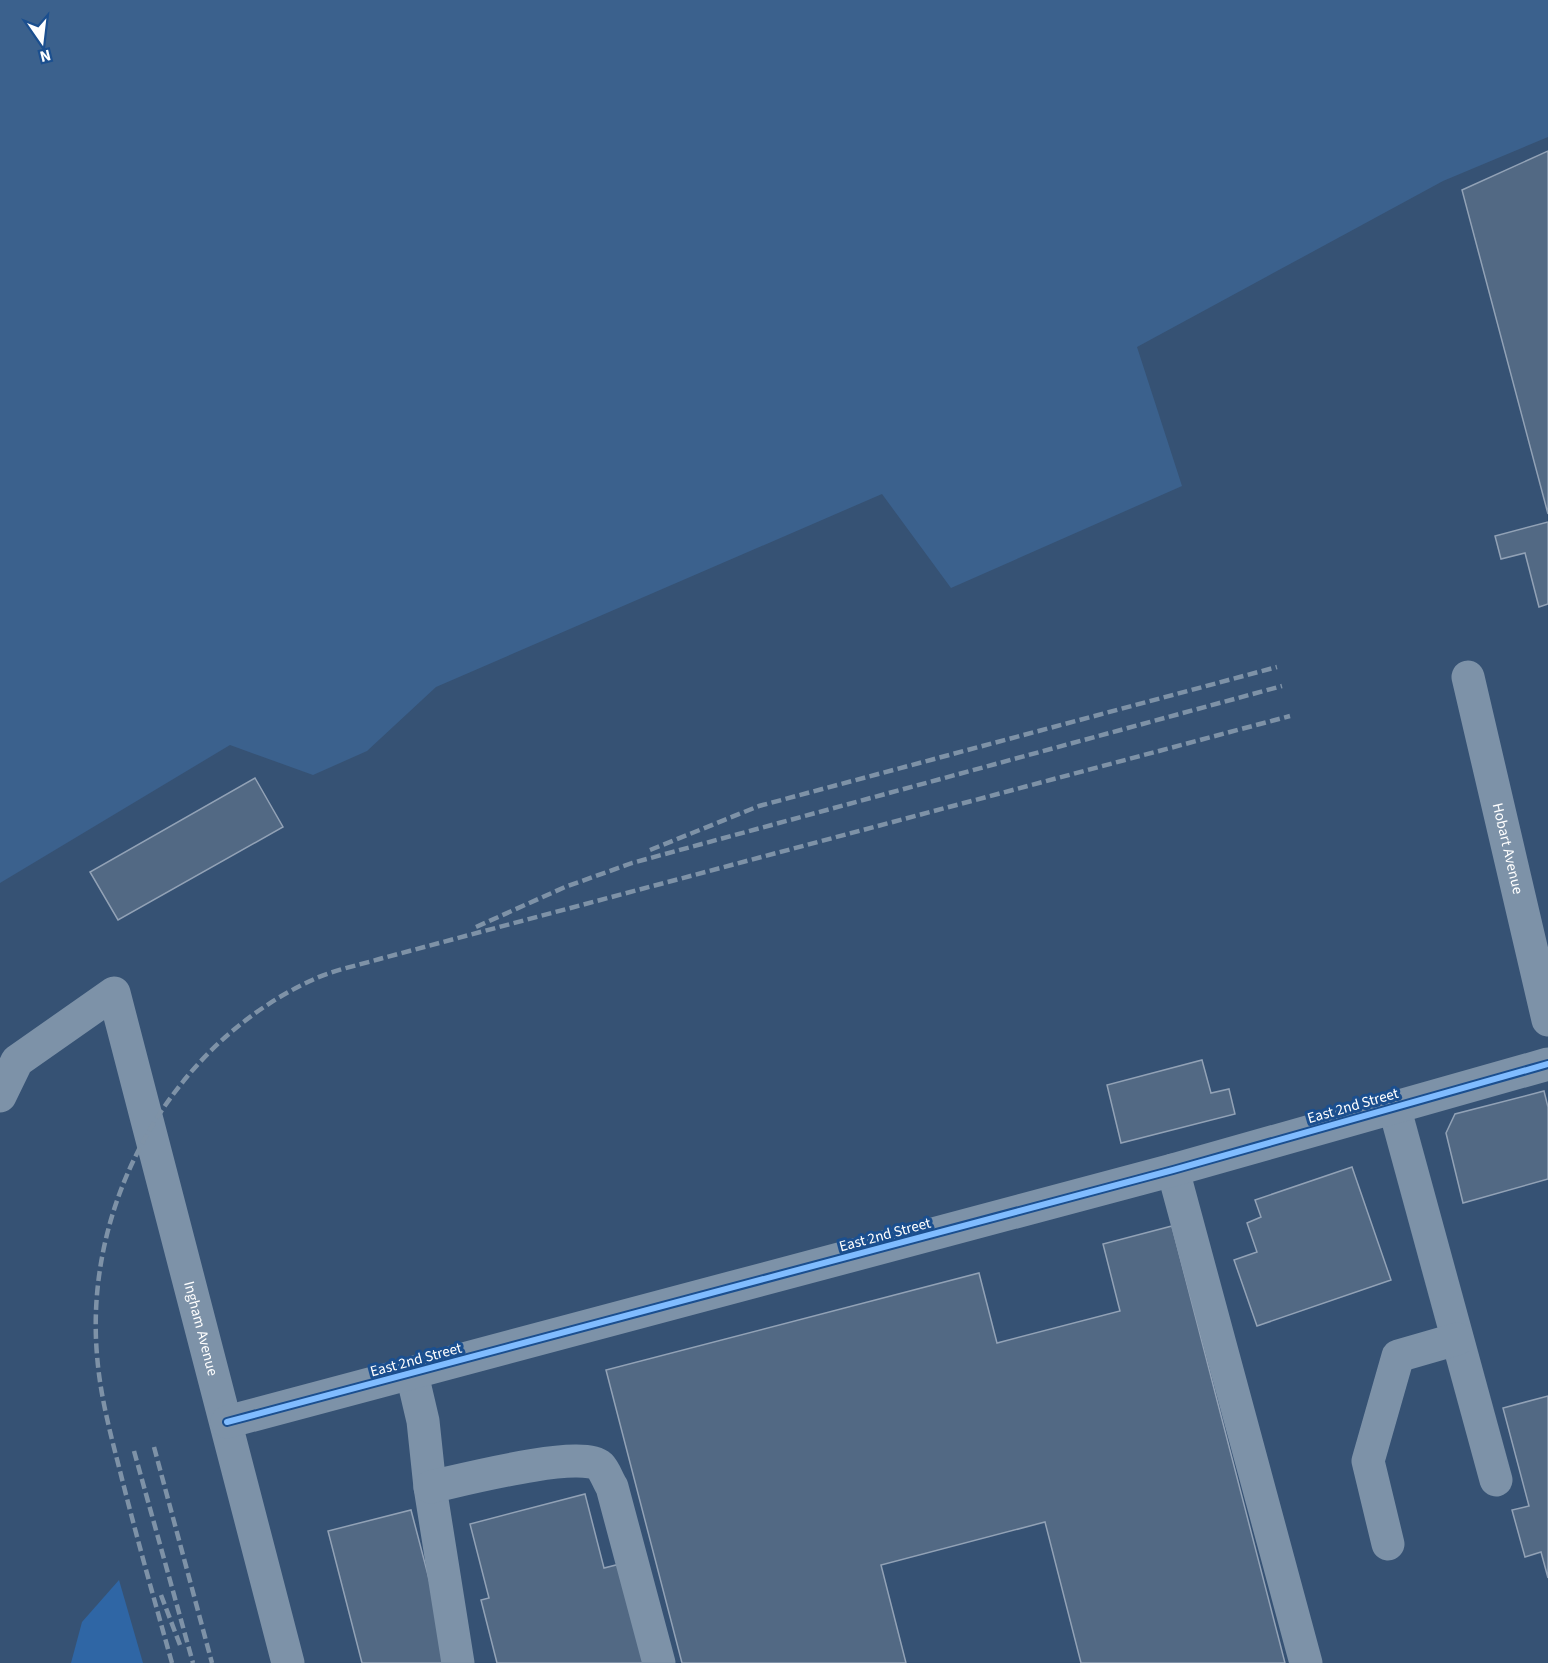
<svg xmlns="http://www.w3.org/2000/svg" width="1548" height="1663" font-family="'Source Sans 3',sans-serif">
	<rect width="100%" height="100%" fill="#365274"/>
	<polygon fill="#2f66a5" points="119,1580 143,1663 71,1663 82,1622"/>
	<polygon fill="#3b618d" points="0,0 1548,0 1548,137 1443,181 1137,347 1182,486 951,588 882,494 436,687 367,751 313,775 230,745 0,883"/>
	<g fill="#526984" stroke="#92a2b6" stroke-width="1.5">
		<polygon points="1548,151 1548,514 1462,190"/>
		<polygon points="1548,522 1548,604 1539,607 1525,553 1501,559 1495,536"/>
		<polygon points="255,778 283,827 118,920 90,872"/>
		<polygon points="1202,1060 1211,1093 1229,1089 1235,1114 1121,1143 1107,1085"/>
		<polygon points="1544,1091 1548,1107 1548,1179 1463,1203 1446,1133 1455,1114"/>
		<polygon points="1352,1167 1391,1280 1257,1326 1234,1260 1257,1252 1247,1223 1261,1217 1255,1200"/>
		<polygon points="1172,1226 1285,1663 1081,1663 1045,1522 881,1565 906,1663 682,1663 606,1370 979,1273 997,1343 1120,1311 1103,1244"/>
		<polygon points="1548,1396 1548,1578 1541,1552 1525,1557 1512,1510 1529,1506 1503,1408"/>
		<polygon points="585,1494 604,1568 620,1564 646,1663 497,1663 481,1600 489,1598 470,1524"/>
		<polygon points="411,1510 451,1663 362,1663 328,1531"/>
	</g>
	<g fill="none" stroke-linecap="round" stroke-linejoin="round">
		<g stroke="#7d92a8" stroke-width="33">
			<path id="s1" d="M1468,677L1548,1020"/>
			<path id="s2" d="M0,1096L17,1061L114,993L288,1663"/>
			<polyline points="1394,1106 1496,1480"/>
			<polyline points="1173,1170 1306,1663"/>
			<polyline points="412,1374 423,1421 430,1487 458,1663"/>
			<polyline points="227,1422 1173,1170 1548,1064"/>
			<path d="M430,1487C458,1481 581,1449 600,1466C605,1471 608,1481 612,1487L659,1663"/>
			<polyline points="1388,1544 1368,1461 1398,1356 1457,1339"/>
		</g>
		<g stroke="#7e92a7" stroke-width="4.5" stroke-dasharray="10 4.5" stroke-linecap="butt">
			<polyline points="650,850 759,806 1277,667"/>
			<polyline points="476,927 565,887 632,863 1282,686"/>
			<polyline points="154,1447 212,1663"/>
			<polyline points="134,1451 193,1663"/>
			<polyline points="161,1595 180,1645"/>
			<path d="M172,1663C154,1599 136,1535 120,1471C110,1432 100,1395 97,1355C84,1203 171,1046 310,981C332,970 360,965 383,958L1290,716"/>
		</g>
		<g stroke="#1b4f8f" stroke-width="10">
			<polyline id="cycleway" points="227,1422 1173,1170 1548,1064"/>
		</g>
		<use href="#cycleway" stroke="#80bcff" stroke-width="6"/>
	</g>
	<g text-anchor="middle" dominant-baseline="central" stroke-width="6" stroke-linejoin="round" paint-order="stroke">
		<g font-size="15" fill="#fff" stroke="#1b4f8f">
			<text stroke="none"><textPath href="#s1" startOffset="176">Hobart Avenue</textPath></text>
			<text transform="translate(1353 1106) rotate(-16)">East 2nd Street</text>
			<text transform="translate(885 1235) rotate(-15)">East 2nd Street</text>
			<text stroke="none"><textPath href="#s2" startOffset="504">Ingham Avenue</textPath></text>
			<text transform="translate(416 1360) rotate(-15)">East 2nd Street</text>
		</g>
	</g>
	<g transform="translate(42 42) rotate(166)" stroke="#1b4f8f" stroke-width="4.5" paint-order="stroke">
	<path d="M0-4.5L10 22L0 15L-10 22Z" fill="#ffffff"/>
	<text y="-9" font-size="16" font-weight="bold" text-anchor="middle" fill="#ffffff">N</text>
	</g>
</svg>
